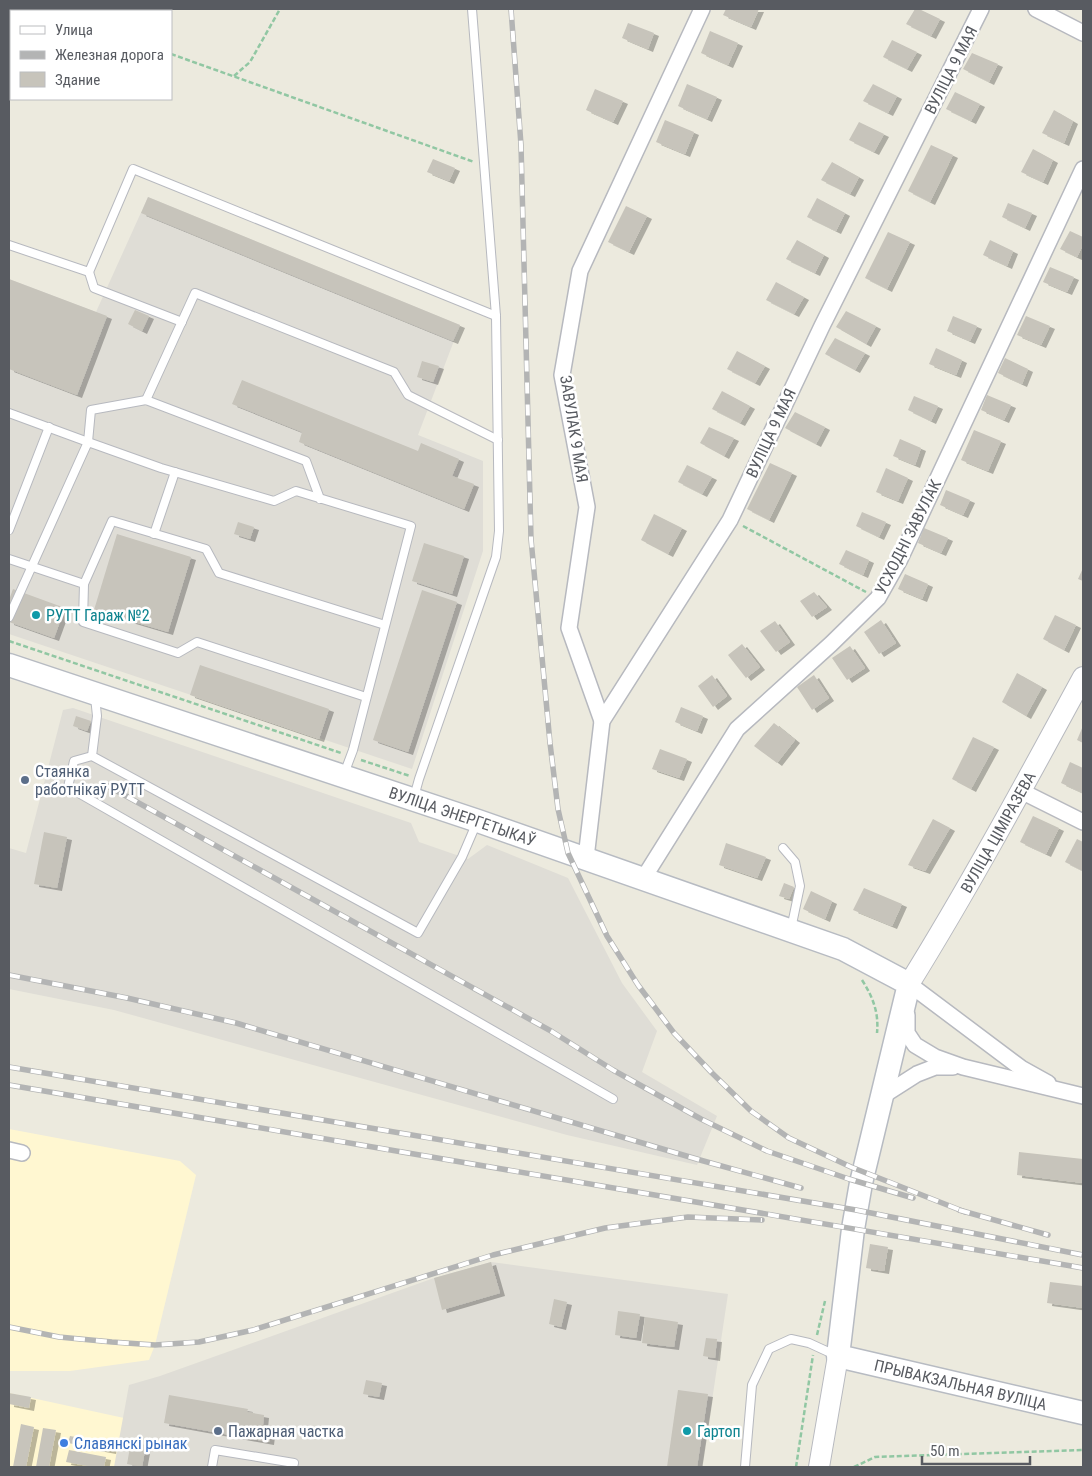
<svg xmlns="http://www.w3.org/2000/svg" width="1092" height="1476" font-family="'Roboto Condensed',sans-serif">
	<defs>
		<filter id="shadow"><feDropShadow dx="5" dy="3" stdDeviation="0" flood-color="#0004"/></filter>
	</defs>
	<rect width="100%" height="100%" fill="#eceade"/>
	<g fill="#fff7d1">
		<polygon points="9,1129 180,1161 196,1175 155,1345 149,1360 70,1371 9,1371"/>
		<polygon points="9,1393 124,1418 115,1467 9,1467"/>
	</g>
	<g fill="#dfddd6">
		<polygon points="148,197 460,325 418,435 483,461 483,551 412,769 9,634 9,279 96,312"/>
		<polygon points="73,708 411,823 419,842 468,859 487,845 568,878 622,983 657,1031 642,1072 717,1116 697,1165 567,1135 114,1010 9,989 9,848 26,853 63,710"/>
		<polygon points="491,1262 728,1294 702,1467 114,1467 129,1385 160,1376 434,1278"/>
	</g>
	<g fill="#c7c4bb" filter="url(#shadow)">
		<polygon points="726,9 759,9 751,27 723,15"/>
		<polygon points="915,9 919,9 940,19 931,36 906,24"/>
		<polygon points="628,23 654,33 648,49 622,38"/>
		<polygon points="710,31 738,43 728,65 701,53"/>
		<polygon points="892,40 917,52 907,69 883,57"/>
		<polygon points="972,53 998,64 989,82 963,69"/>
		<polygon points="687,84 717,97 707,119 678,106"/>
		<polygon points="873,84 897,96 888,113 863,101"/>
		<polygon points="595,89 623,101 613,122 586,110"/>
		<polygon points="955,92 980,104 971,121 946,109"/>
		<polygon points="1054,110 1073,121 1064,143 1042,133"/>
		<polygon points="665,120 694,132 685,154 656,142"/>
		<polygon points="859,122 884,134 874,152 849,140"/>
		<polygon points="931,145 953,155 930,202 908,191"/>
		<polygon points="1033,149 1053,160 1043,182 1021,172"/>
		<polygon points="433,159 455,168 449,181 427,172"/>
		<polygon points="832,162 859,177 850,194 821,180"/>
		<polygon points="148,197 460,325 453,341 141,213"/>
		<polygon points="817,198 845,213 836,231 807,217"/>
		<polygon points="1008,203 1032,213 1025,228 1002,217"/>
		<polygon points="626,206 647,216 629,252 608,242"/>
		<polygon points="1070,231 1083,237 1083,245 1077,257 1060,249"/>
		<polygon points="888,232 910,242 887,289 865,278"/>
		<polygon points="797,240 824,255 815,273 786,259"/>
		<polygon points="990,240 1013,251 1007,266 983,255"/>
		<polygon points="1050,267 1074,277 1067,292 1043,282"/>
		<polygon points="9,279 107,316 77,395 9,369"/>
		<polygon points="776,282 804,297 794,314 766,300"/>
		<polygon points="135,310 149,316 142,331 128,324"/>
		<polygon points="846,311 876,326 866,344 836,327"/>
		<polygon points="953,316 977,326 970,341 947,331"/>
		<polygon points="1026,316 1050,326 1041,345 1017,335"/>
		<polygon points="835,338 865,353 855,370 825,354"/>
		<polygon points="936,348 962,360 956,375 929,364"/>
		<polygon points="737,351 765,366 755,383 727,369"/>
		<polygon points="1005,358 1028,369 1022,384 998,373"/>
		<polygon points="422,361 439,366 433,382 417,377"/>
		<polygon points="242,380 418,451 421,443 459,459 452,476 474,484 464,509 299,442 302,432 232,404"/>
		<polygon points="722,391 750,406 740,423 712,409"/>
		<polygon points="987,395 1011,405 1004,420 981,410"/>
		<polygon points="914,396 938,406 931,421 908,410"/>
		<polygon points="795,412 825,427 816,444 785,428"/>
		<polygon points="709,427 734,438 724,456 700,443"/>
		<polygon points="974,430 1001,441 988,471 961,460"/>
		<polygon points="900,439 921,448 915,465 893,456"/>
		<polygon points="770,463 792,473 769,520 747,509"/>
		<polygon points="687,465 712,477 702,494 678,482"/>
		<polygon points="886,468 908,478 898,501 876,492"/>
		<polygon points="946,490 970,500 963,515 940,505"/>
		<polygon points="862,512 886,522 879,537 856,526"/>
		<polygon points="654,514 682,528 668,554 641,540"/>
		<polygon points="238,522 254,527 250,539 234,534"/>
		<polygon points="924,528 948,538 941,553 918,543"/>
		<polygon points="117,534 191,557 168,632 94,610"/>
		<polygon points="424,543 464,556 452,594 412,581"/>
		<polygon points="846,550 869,560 863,575 839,564"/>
		<polygon points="1083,568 1083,581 1078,579"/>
		<polygon points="905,574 928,584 922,599 898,589"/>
		<polygon points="13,589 65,608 54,638 9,622 9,600"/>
		<polygon points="422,590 457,602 408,752 373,740"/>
		<polygon points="814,592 827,607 812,617 800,601"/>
		<polygon points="1055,615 1076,625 1064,650 1043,639"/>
		<polygon points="881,620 896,643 879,654 864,632"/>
		<polygon points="775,621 790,642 776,652 760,631"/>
		<polygon points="742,644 760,667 746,678 728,655"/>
		<polygon points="850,646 865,668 847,680 832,658"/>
		<polygon points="200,665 329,709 319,739 190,695"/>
		<polygon points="1017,673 1042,687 1026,716 1002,702"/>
		<polygon points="712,675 727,696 713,707 698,686"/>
		<polygon points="814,675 829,698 812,710 797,687"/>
		<polygon points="681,707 703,716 697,731 675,722"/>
		<polygon points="76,716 91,721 87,731 73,726"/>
		<polygon points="774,723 795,740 777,763 754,746"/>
		<polygon points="1083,726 1083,743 1077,740"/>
		<polygon points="973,737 994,747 971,789 952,779"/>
		<polygon points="660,749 687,759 679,778 652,769"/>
		<polygon points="1070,762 1083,768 1083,793 1061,783"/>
		<polygon points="1033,816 1059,828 1046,854 1020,842"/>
		<polygon points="933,819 950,828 925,871 908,865"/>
		<polygon points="44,832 67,837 57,888 34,884"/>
		<polygon points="1077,839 1083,842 1083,871 1065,862"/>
		<polygon points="726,843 766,857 757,878 719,865"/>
		<polygon points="784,883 794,887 789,899 779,896"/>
		<polygon points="864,888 902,904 892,926 853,910"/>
		<polygon points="811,891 832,901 825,919 803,909"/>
		<polygon points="1019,1152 1083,1159 1083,1183 1017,1175"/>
		<polygon points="870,1244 888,1247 884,1271 866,1268"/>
		<polygon points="491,1262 500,1293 442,1310 434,1278"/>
		<polygon points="1050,1282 1083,1286 1083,1308 1047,1303"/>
		<polygon points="554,1299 567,1302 561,1327 549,1324"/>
		<polygon points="618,1311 640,1314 636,1338 615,1335"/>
		<polygon points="645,1317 678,1322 674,1347 642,1343"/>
		<polygon points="706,1338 717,1339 715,1358 703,1356"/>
		<polygon points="366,1380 382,1383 379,1397 363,1394"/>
		<polygon points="678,1390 708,1394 697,1467 667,1467"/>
		<polygon points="9,1393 31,1397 29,1408 9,1404"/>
		<polygon points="169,1395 248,1409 247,1412 264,1415 263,1425 271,1426 269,1442 164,1423"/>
		<polygon points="21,1424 34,1427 26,1467 13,1467"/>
		<polygon points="43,1428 56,1430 49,1467 36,1467"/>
		<polygon points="70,1436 112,1444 111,1451 68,1443"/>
		<polygon points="131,1442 146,1445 142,1467 127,1464"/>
		<polygon points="69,1450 106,1457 104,1467 93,1467 66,1462"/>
	</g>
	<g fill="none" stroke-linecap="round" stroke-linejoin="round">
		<g stroke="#b7b9bf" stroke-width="10">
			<g id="service">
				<polyline points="9,245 89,272 133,169 496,316"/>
				<polyline points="89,272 94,288 182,322"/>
				<polyline points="146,400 195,293 394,372 408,395 498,440"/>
				<polyline points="9,413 88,442 91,410 146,400 306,461 320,499"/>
				<polyline points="9,530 49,427"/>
				<polyline points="154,534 175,472"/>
				<polyline points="9,559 84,584 83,622 178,653 197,642 366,697"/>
				<polyline points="84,584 112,521 206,549 219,573 385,625"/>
				<polyline points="9,617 88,442 161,468 274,501 296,491 411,526 353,750 344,774"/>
				<polyline points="95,697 97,716 92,756 418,933 462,857 477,822"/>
				<polyline points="92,756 74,761 68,787 613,1099"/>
				<polyline points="414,797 419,779 496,557 499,531 496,316 472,9"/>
				<polyline points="783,848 795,862 800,886 791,929"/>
				<polyline points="212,1467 215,1450 294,1463 293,1467"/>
				<polyline points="745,1467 752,1385 769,1349 791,1339 809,1343 835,1355"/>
			</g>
		</g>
		<g stroke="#b7b9bf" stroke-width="18">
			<g id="minor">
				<polyline points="1036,9 1083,33"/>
				<polyline points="602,721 569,628 587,507 562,375 580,271 702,9"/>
				<polyline points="1021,791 1083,822"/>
				<polyline points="586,858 602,721 730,520 822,326 981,9"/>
				<polyline points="643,879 737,729 831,644 878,598 900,559 1083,169"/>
				<polyline points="909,984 1021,1068 1048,1083"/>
				<polyline points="907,1015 907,1033 915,1045 935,1057 963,1067 1083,1096"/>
				<polyline points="881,1097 917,1074 935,1067 953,1067"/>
				<polyline points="9,1150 22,1153"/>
			</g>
		</g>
		<g stroke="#b7b9bf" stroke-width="22">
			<g id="tertiary">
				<path id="s1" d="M909,984C971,884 1027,780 1083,677"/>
				<polyline points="819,1467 838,1356"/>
			</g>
		</g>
		<g stroke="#b7bbc2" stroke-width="25">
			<g id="secondary">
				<path id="s2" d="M9,665L478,821L843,949L909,984L861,1183L853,1229L838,1356L1083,1413"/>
			</g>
		</g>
		<g stroke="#91c7a3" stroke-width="2.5" stroke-dasharray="5 2.5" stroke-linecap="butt">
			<polyline points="41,9 48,11"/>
			<polyline points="171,54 474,162"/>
			<polyline points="234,76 250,62 280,9"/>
			<polyline points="743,526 866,592"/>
			<polyline points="9,641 341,753"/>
			<polyline points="361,760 410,776"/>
			<path d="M862,980C873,997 879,1013 877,1033"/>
			<polyline points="817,1335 825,1301"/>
			<polyline points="796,1467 813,1355"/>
			<polyline points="854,1467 875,1457 1083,1450"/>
		</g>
		<use href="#service" stroke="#fff" stroke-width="8"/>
		<use href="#minor" stroke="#fff" stroke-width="15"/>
		<use href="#tertiary" stroke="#fff" stroke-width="20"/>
		<use href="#secondary" stroke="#fff" stroke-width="22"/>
		<g stroke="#b3b4b4" stroke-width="5.5">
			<g id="rail">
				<polyline points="511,9 521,145 531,539 550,743 558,809 568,853 607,936 638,985 674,1033 712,1073 751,1111 789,1138 851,1167 965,1212"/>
				<polyline points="108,786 551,1031 613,1070 701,1119 767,1151 849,1179 913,1198"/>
				<polyline points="9,975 127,998 236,1023 700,1160 801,1188"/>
				<polyline points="9,1067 856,1210 1083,1255"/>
				<polyline points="9,1085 1083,1268"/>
				<polyline points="959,1210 1048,1235"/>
				<polyline points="9,1327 59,1337 112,1342 155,1345 199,1342 253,1330 493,1255 605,1228 688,1217 762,1220"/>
			</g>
		</g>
		<use href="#rail" stroke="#fff" stroke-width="4" stroke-dasharray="11" stroke-linecap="butt"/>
	</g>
	<g fill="#0f9aa8" stroke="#fff" stroke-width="2">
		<circle cx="36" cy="615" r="5"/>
		<circle cx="687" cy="1431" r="5"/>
	</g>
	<g fill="#5c6f8a" stroke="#fff" stroke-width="2">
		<circle cx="25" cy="780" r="5"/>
		<circle cx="218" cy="1431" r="5"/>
	</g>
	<circle fill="#3f7fe0" stroke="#fff" stroke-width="2" cx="64" cy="1443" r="5"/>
	<g text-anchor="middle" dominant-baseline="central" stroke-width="5" stroke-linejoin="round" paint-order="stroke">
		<g font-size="16" fill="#585b61" stroke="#fff">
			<text transform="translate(951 70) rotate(-63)">ВУЛІЦА 9 МАЯ</text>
			<text transform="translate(574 429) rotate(81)">ЗАВУЛАК 9 МАЯ</text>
			<text transform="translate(771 433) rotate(-65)">ВУЛІЦА 9 МАЯ</text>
			<text transform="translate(908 537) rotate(-63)">УСХОДНІ ЗАВУЛАК</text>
			<text stroke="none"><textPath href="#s2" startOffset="478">ВУЛІЦА ЭНЕРГЕТЫКАЎ</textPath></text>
			<text stroke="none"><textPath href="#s1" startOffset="176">ВУЛІЦА ЦІМІРАЗЕВА</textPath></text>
			<text stroke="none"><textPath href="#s2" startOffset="1461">ПРЫВАКЗАЛЬНАЯ ВУЛІЦА</textPath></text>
		</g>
		<g font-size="16" fill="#0d838f" stroke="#fff" text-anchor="start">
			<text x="46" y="615">РУТТ Гараж №2</text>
			<text x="697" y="1431">Гартоп</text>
		</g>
		<g font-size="16" fill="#4e5e75" stroke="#fff" text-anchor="start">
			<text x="35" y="771">Стаянка<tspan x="35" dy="18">работнікаў РУТТ</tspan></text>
			<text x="228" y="1431">Пажарная частка</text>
		</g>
		<g font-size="16" fill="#366cbe" stroke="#fff" text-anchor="start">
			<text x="74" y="1443">Славянскі рынак</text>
		</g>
	</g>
	<rect width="1092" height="1476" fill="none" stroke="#585b61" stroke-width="20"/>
	<rect x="10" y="10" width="162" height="90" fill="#ffffff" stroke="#bcbdc0"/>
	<rect x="20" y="26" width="25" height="8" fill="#ffffff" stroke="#bcbdc0"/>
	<text x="55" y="35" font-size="15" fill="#585b61">Улица</text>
	<rect x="20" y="51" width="25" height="8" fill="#b3b4b4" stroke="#bcbdc0"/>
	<text x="55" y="60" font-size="15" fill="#585b61">Железная дорога</text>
	<rect x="20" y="72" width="25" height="15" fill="#c7c4bb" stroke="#bcbdc0"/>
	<text x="55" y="85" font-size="15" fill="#585b61">Здание</text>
	<path d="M922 1456v8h108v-8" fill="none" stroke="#585b61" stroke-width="2.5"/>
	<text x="930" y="1456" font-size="15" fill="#585b61" stroke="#ffffff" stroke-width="4" paint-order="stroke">50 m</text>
</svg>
